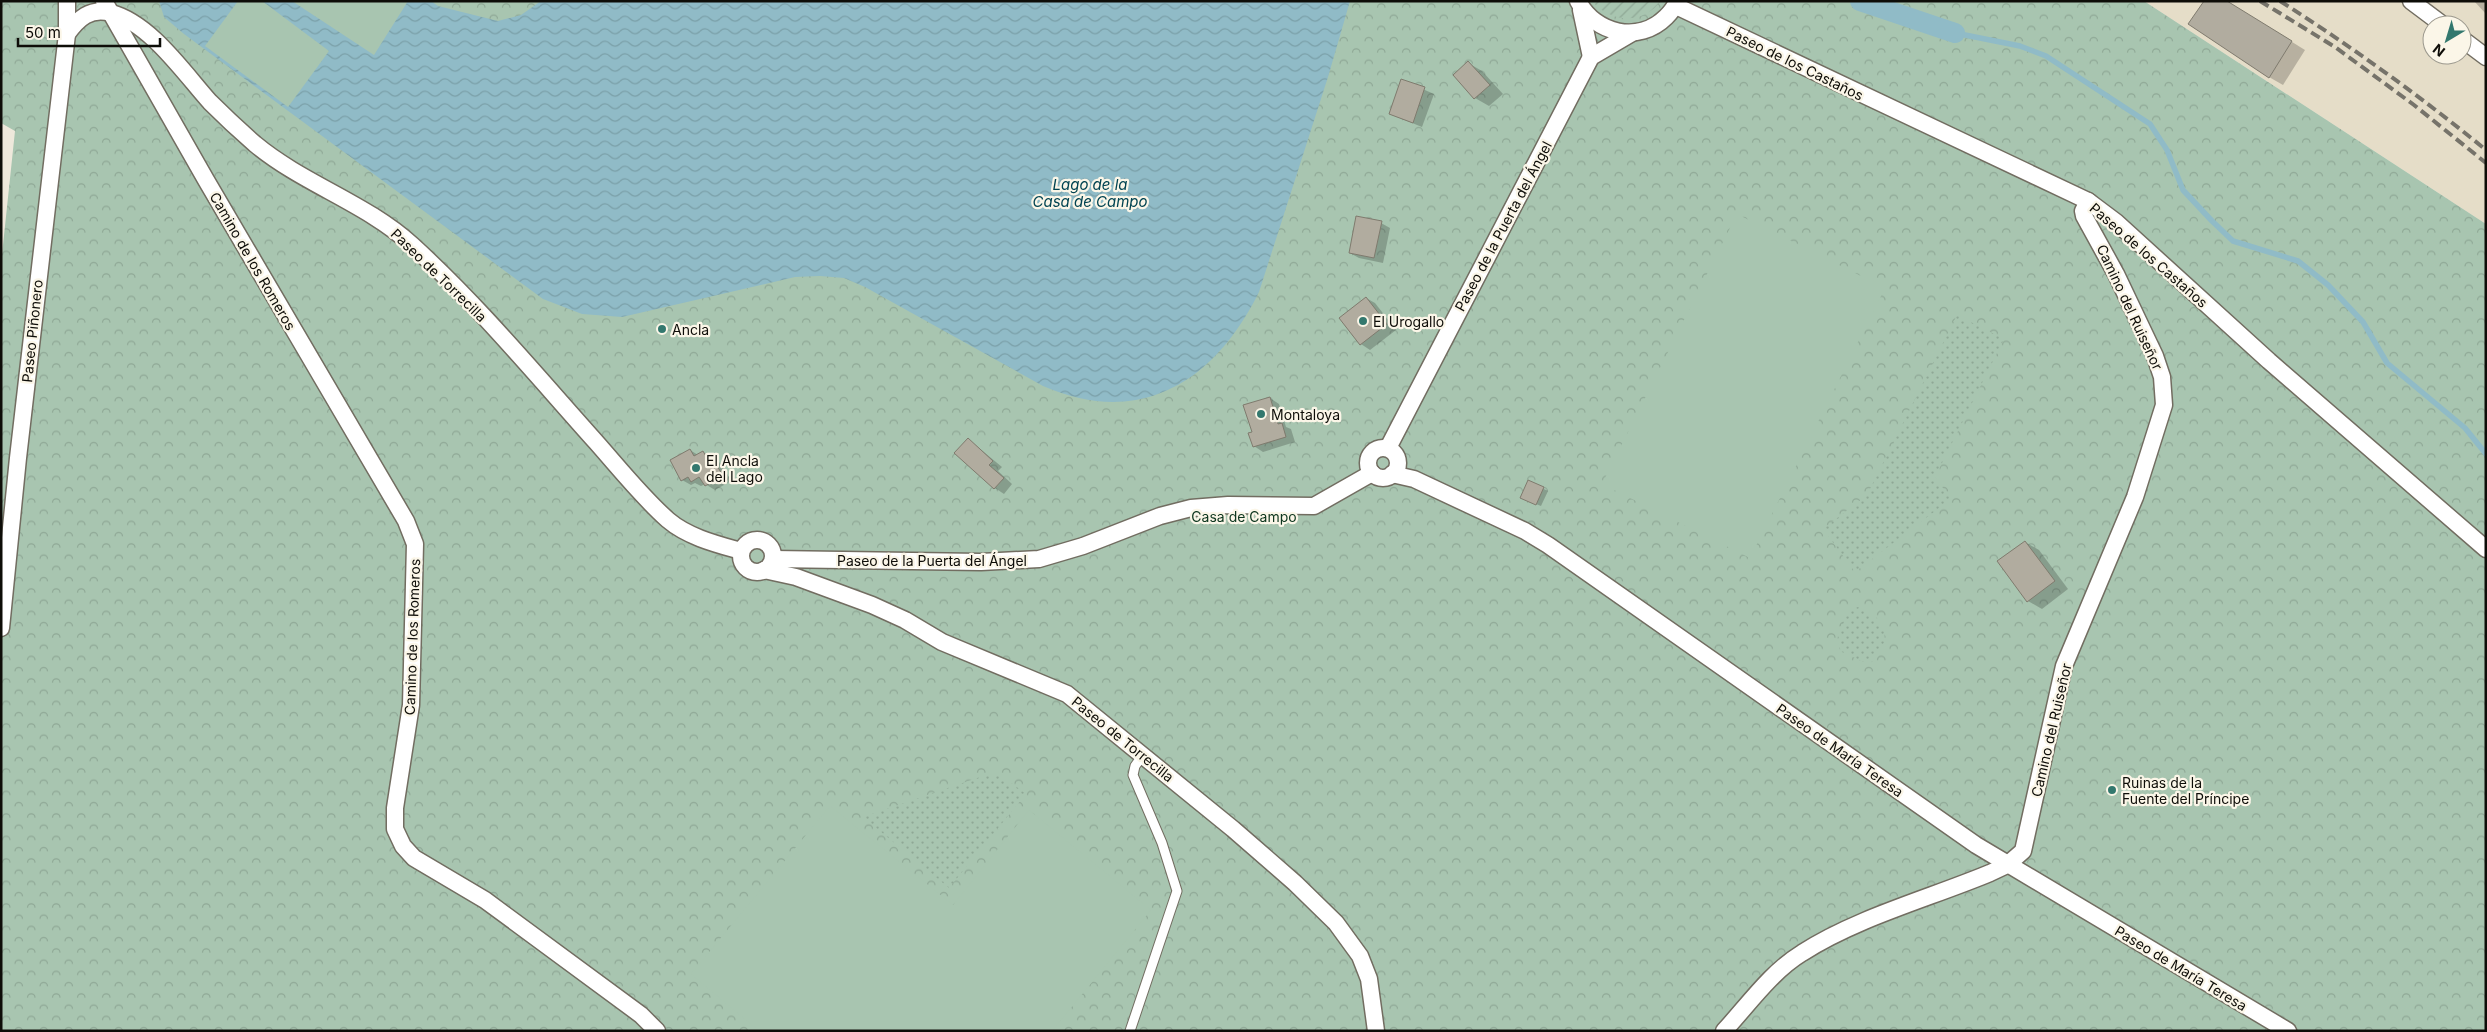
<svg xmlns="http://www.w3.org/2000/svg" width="2487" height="1032" font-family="Inter,sans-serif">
	<defs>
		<pattern id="forest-crowns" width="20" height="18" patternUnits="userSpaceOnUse" patternTransform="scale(1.25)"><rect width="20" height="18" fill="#a8c5b0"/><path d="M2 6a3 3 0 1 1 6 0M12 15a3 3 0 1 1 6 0" fill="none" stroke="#8fa896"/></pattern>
		<pattern id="park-dots" width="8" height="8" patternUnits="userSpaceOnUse" patternTransform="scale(1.25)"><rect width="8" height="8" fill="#a8c5b0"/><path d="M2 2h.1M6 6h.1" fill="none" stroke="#8fa896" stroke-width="1.8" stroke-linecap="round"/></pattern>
		<pattern id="garden-furrows" width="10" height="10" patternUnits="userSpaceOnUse" patternTransform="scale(1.25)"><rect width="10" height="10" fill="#a8c5b0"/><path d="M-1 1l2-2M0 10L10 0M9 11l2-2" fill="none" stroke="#8fa896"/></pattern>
		<pattern id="water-waves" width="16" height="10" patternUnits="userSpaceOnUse" patternTransform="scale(1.25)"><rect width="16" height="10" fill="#90bbc7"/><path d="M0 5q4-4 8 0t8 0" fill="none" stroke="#7ba0a9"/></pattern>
	</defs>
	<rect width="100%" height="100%" fill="#eee8db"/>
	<path fill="#e5ddc8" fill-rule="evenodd" d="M2144,1H2486V224ZM2432,25H2462V55H2432Z"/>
	<polygon fill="url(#forest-crowns)" points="1,1 2144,1 2486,224 2486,1031 1,1031 1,264 15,131 1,123"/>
	<g fill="url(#park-dots)">
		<polygon points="1957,315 2004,339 1935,477 1951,499 1855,572 1823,529 1867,495"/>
		<path d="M1858,607L1876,617L1885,630L1884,643L1872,662L1866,663L1842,652C1832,636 1842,624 1850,610Z"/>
		<polygon points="999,774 1026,794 949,888 863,817 983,776"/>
	</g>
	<path fill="url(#garden-furrows)" d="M1592,1H1661C1642,25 1611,23 1592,1Z"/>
	<g fill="#a8c5b0">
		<polygon points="238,1 262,1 329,51 288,107 205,46"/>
		<polygon points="292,1 408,1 409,2 374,56"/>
		<polygon points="1737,214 1885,288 1750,558 1602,484"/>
		<polygon points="830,806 953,905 1029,810 1151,910 1052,1031 759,1031 691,974"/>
	</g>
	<path fill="url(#water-waves)" d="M159,1H238L205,46L288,107L329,51L262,1H292L374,55L408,1H431L438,6L498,21L521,15L541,1H1350L1328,77L1259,292C1215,381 1141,429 1043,386L865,287L844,278L820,276L795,277L622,317L582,314L543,299L184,34L164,17Z"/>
	<g fill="#0003">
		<polygon points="2225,1 2305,50 2283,85 2269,77"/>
		<polygon points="2474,1 2486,1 2486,14"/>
		<polygon points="1468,63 1482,71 1503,94 1489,106 1475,98 1455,75"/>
		<polygon points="1402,80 1434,94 1422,127 1390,114"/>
		<polygon points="1381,223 1390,228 1383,263 1359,258 1350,253"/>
		<polygon points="1366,298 1375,303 1396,330 1370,350 1361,344"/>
		<polygon points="1270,398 1279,404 1286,427 1291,429 1295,442 1263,452 1254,446 1253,433"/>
		<polygon points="968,439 1002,467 998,471 1012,484 1004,494 995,488 956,453"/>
		<polygon points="690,450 698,455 703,452 722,464 731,481 715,490 705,484 701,486 695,483 691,485 682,480"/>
		<polygon points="1529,482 1548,491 1541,506 1526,500"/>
		<polygon points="2025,542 2039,550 2068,589 2042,609 2028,601"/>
	</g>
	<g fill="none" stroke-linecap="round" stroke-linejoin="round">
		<polyline stroke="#90bbc7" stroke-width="5.5" points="1955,33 2020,46 2046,56 2150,124 2167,150 2183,190 2212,221 2233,241 2298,261 2328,285 2363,322 2387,363 2465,428 2486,454"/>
		<polyline stroke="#90bbc7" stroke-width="20" points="1860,1 1955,33"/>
	</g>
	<g fill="#b1ac9f" stroke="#7f7b6e">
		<polygon points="2204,1 2227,1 2292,41 2269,78 2188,24"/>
		<polygon points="1468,61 1490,85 1474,99 1453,75"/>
		<polygon points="1401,79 1425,87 1413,123 1389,114"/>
		<polygon points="1356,216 1382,221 1374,258 1349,253"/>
		<polygon points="1366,297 1387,324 1360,345 1339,318"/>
		<polygon points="1270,397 1278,424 1282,423 1286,437 1253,447 1248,433 1252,432 1243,405"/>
		<polygon points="968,438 993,461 989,465 1004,478 994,489 954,453"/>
		<polygon points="690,449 694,456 703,451 708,460 712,457 723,476 705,486 699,477 691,482 688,477 681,481 670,460"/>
		<polygon points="1528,480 1544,487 1536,505 1520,498"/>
		<polygon points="2025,541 2055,581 2027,602 1997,561"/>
	</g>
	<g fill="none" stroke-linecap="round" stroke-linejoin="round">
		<g stroke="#726d61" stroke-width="11">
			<polyline id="service" points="1130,1031 1177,891 1162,843 1133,775 1135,766 1143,755"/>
		</g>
		<g stroke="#726d61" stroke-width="19">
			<g id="minor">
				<polyline points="104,1 206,180 406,521 415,544 411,705 395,808 395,829 403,846 414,858 485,900 641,1015 657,1031"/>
				<path d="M1578,1C1595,34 1639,44 1666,17C1671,12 1675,7 1677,1"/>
				<polyline points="2411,1 2443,25"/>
				<polyline points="1676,6 2088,201 2116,222 2269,361 2486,549"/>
				<polyline points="1581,10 1591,57"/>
				<path d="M67,34C78,19 90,7 111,13C150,23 184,73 210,102C224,116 239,130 255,144C303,184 366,203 412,245C478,305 536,375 596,442C619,468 642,497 668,520C688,537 716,544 741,551"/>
				<polyline points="2462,39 2486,57"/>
				<polyline points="1388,448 1591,57 1632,33"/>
				<circle cx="1383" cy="463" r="15"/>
				<polyline points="1392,474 1414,479 1525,531 1548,545 1976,845 2288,1031"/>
				<circle cx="757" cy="556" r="16"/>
				<polyline points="773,559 981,562 1039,559 1083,546 1160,516 1191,508 1228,505 1314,506 1372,473"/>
				<polyline points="764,570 796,577 872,605 905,620 942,642 1067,694 1233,829 1295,883 1336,923 1360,956 1369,979 1376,1031"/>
				<polyline points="1,628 18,458 67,34 67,1"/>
				<path d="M1724,1031C1748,1005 1771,972 1802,953C1856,918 1930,898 1990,873L2007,865L2023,851L2064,666L2135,497L2164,405L2162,377L2155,356L2116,274L2084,216L2083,211L2088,201"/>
			</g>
		</g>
		<use href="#service" stroke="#fff" stroke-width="9"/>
		<use href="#minor" stroke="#fff" stroke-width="16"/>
		<g stroke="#76736a" stroke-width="4" stroke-dasharray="10 5" stroke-linecap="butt">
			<polyline points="2260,1 2335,47 2414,105 2486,163"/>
			<path d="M2280,1C2352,47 2420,96 2486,150"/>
		</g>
	</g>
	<g fill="#33786e" stroke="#fbf6e8" stroke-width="2">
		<circle cx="1363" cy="321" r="5"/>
		<circle cx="662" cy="329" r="5"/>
		<circle cx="1261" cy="414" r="5"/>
		<circle cx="696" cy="468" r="5"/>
		<circle cx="2112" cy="790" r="5"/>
	</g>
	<g text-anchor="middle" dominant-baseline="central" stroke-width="4.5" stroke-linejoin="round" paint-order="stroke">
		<g font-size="14" fill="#0e0d08" stroke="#fbf6e8">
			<text transform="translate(1795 63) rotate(26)">Paseo de los Castaños</text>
			<text transform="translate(1503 226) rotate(-62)">Paseo de la Puerta del Ángel</text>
			<text transform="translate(2149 255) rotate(41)">Paseo de los Castaños</text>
			<text transform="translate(253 261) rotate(60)">Camino de los Romeros</text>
			<text transform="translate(439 275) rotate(44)">Paseo de Torrecilla</text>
			<text transform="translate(2130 307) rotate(65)">Camino del Ruiseñor</text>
			<text transform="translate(32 331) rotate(-84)">Paseo Piñonero</text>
			<text x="932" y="560">Paseo de la Puerta del Ángel</text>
			<text transform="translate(412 637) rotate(-88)">Camino de los Romeros</text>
			<text transform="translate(2051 730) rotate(-77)">Camino del Ruiseñor</text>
			<text transform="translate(1123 739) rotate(39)">Paseo de Torrecilla</text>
			<text transform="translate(1840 750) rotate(35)">Paseo de María Teresa</text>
			<text transform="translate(2181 968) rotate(31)">Paseo de María Teresa</text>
		</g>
		<g font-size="14" fill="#0e0d08" stroke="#fbf6e8" text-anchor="start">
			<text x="1373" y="321">El Urogallo</text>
			<text x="672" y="329">Ancla</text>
			<text x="1271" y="414">Montaloya</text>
			<text x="706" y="460">El Ancla<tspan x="706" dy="16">del Lago</tspan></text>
			<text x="2122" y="782">Ruinas de la<tspan x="2122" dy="16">Fuente del Príncipe</tspan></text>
		</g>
		<g font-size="14" fill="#0d361e" stroke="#fbf6e8">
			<text x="1244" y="516">Casa de Campo</text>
		</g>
		<g font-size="15" font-style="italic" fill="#014351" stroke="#fbf6e8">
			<text x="1090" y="184">Lago de la<tspan x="1090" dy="17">Casa de Campo</tspan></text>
		</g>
	</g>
	<rect width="2487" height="1032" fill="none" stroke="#0e0d08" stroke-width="5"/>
	<g transform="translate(2447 40) rotate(218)"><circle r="24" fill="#fbf6e8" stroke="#9c998e"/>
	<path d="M0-4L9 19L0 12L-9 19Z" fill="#33786e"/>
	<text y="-8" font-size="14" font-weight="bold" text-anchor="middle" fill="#0e0d08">N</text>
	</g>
	<path d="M18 38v8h142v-8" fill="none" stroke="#0e0d08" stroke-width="2.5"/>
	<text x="25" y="38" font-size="15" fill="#0e0d08" stroke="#fbf6e8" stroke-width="4" paint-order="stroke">50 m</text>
</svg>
